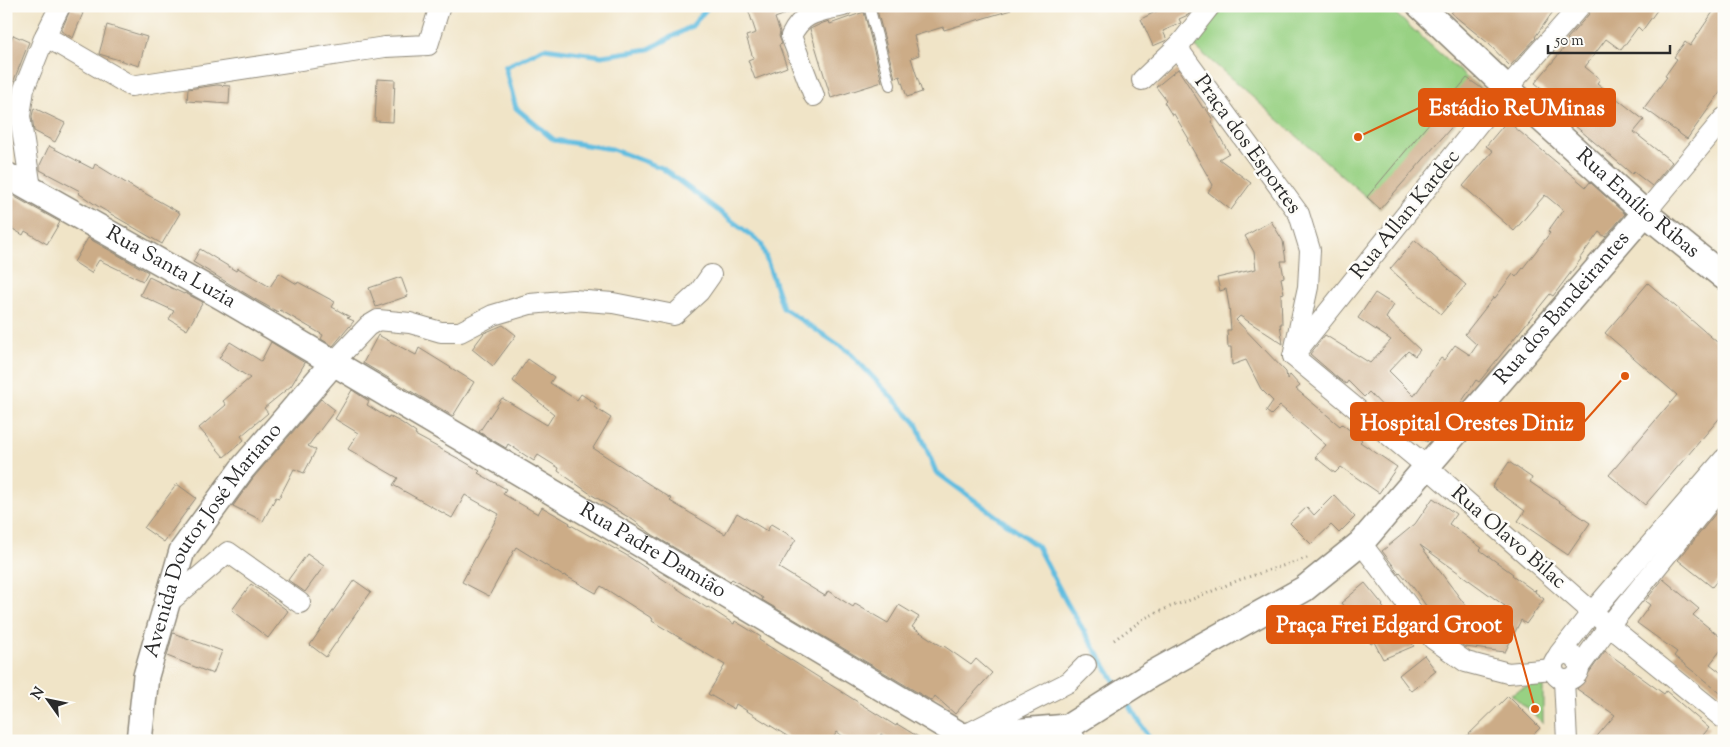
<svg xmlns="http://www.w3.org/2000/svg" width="1730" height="747" font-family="'Sorts Mill Goudy',serif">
	<rect width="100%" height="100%" fill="#fdfcf7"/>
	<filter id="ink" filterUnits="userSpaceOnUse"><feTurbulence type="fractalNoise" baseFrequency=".02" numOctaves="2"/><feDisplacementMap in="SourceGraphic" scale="10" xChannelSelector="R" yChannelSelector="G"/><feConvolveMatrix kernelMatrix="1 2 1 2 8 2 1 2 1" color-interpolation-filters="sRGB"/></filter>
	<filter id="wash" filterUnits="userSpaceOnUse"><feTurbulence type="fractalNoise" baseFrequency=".0096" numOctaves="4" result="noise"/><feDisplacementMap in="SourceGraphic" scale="20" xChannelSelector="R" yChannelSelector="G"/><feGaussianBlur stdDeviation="1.12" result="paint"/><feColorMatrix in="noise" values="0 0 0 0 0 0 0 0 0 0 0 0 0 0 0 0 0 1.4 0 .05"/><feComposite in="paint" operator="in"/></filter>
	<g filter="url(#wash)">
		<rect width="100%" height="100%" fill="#f0e4c7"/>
		<g fill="#98d183" stroke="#627e57">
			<polygon points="1225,6 1387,6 1467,78 1484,90 1380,209 1192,44"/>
			<polygon points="1534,683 1543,686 1543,723 1511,694"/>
		</g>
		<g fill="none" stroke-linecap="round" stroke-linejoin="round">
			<g stroke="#62bde0" stroke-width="5">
				<polyline points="709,6 692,26 649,49 602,56 544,48 505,67 516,108 554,140 612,149 662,168 761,243 783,308 848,351 916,423 936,472 1037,546 1067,603 1118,687"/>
				<polyline points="1125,698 1151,741"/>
			</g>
		</g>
		<g id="blocks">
			<g fill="#ccac87" fill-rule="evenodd">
				<polygon points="747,6 802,6 796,10 775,18 780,32 779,36 782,44 779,45 787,67 755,79 748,60 753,58 746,36 756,33"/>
				<polygon points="888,6 1011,6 1011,10 944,30 943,27 914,36 919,55 911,58 922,92 907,97 900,76 895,78 877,10"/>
				<polygon points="1157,6 1195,6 1188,15 1179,19 1181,23 1163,31 1167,40 1153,46 1141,19 1159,10"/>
				<polygon points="1457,6 1557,6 1535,37 1536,38 1510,66 1488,43 1451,13"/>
				<polygon points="1592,6 1660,6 1642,31 1638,27 1621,50 1606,39 1585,67 1600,79 1597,83 1644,120 1634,132 1672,162 1652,186 1634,172 1632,174 1574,125 1577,121 1553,102 1555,99 1535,83 1570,41 1567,39 1589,14"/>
				<polygon points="1717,6 1724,6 1724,87 1687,139 1644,108 1667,77 1665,76 1677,59 1674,57 1685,42 1690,46"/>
				<polygon points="71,8 83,13 73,38 61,31"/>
				<polygon points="864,12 882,82 831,98 810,29 823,23 829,21 830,24"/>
				<polygon points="107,25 147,37 139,66 99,54"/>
				<polygon points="13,35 29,42 7,98 6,51"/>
				<polygon points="1178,69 1203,108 1205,107 1213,120 1211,121 1229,153 1219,159 1251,183 1231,210 1208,192 1213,185 1187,140 1189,139 1174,114 1172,115 1164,102 1166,100 1156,87"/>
				<polygon points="1467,78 1484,90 1380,209 1367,197"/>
				<polygon points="377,79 395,80 393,122 375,121"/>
				<polygon points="217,85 230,86 229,104 187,101 188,89"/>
				<polygon points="34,108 65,123 55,142 34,131 32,116"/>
				<polygon points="1507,121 1586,187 1590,182 1625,214 1605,237 1599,232 1580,258 1581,259 1553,296 1550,294 1479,382 1476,380 1455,412 1446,422 1444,420 1427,442 1396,420 1369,392 1364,397 1348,381 1346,384 1339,379 1310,354 1325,335 1370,363 1391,340 1358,318 1375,293 1394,305 1386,318 1420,350 1415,356 1408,351 1389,371 1414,396 1441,358 1444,360 1455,345 1470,355 1477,345 1465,334 1494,297 1495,298 1513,274 1516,277 1550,233 1548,231 1563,210 1545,195 1514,231 1463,186 1493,151 1486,146"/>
				<polygon points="49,146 93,169 95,164 139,191 139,190 180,213 162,244 99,207 78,193 80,191 40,170 40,165"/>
				<polygon points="6,192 60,222 47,244 25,231 23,235 6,225"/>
				<polygon points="1271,221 1283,241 1286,261 1281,261 1284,277 1281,278 1284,293 1281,294 1282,324 1280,324 1283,344 1240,316 1236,320 1286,372 1287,379 1290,375 1300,386 1296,389 1340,426 1342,424 1362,440 1360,442 1397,467 1379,493 1341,467 1335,473 1315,457 1326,445 1280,406 1271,415 1266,411 1273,401 1261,389 1246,360 1232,365 1231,347 1228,347 1227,330 1231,330 1229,306 1226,289 1220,291 1217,278 1256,269 1254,252 1245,236"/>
				<polygon points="88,238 148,272 143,281 99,260 91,273 74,262"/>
				<polygon points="1415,240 1466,285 1441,314 1390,269"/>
				<polygon points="200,249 236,271 238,268 270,287 279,273 297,284 298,282 335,302 332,307 350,317 347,318 354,321 333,346 321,339 323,335 280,310 278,312 258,301 193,262"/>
				<polygon points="149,277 184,294 185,293 203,302 187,330 169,319 174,311 140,295"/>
				<polygon points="401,277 408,296 376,307 369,288"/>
				<polygon points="1648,283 1724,348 1724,413 1645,505 1609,475 1677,395 1605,333"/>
				<polygon points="503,325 516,335 493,366 472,349 484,333"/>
				<polygon points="378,335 416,355 419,348 474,382 453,416 363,363"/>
				<polygon points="230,342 261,361 271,342 305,363 291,386 264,408 268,413 241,436 244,440 224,457 199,428 226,405 223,401 250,378 219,358"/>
				<polygon points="528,359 554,377 550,383 577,400 581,394 596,404 594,407 611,418 593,448 672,499 670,501 725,534 737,513 767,531 771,524 796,539 779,568 825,596 828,591 853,607 855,604 888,623 899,605 919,617 912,627 943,647 944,646 971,665 976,659 992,673 955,714 935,696 932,701 762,600 763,598 732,579 730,581 653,535 633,520 592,495 558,471 559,468 538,455 534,461 508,444 506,448 479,432 502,398 547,425 554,414 513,381"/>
				<polygon points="352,390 369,401 367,405 388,418 389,416 402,423 416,433 415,435 463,461 480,471 478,473 506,489 503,494 538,514 542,507 570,523 569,524 592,537 592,536 626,555 707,608 708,607 734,624 735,621 761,637 759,640 896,726 897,724 925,741 891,741 881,734 876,741 850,741 837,732 831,741 795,741 736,704 734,709 708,694 725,665 652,621 653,619 601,586 596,593 564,575 563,576 516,547 489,596 462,582 499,514 465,495 452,518 393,485 398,478 348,449 358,433 335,419"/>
				<polygon points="321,399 335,410 308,446 316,450 304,473 294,469 279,498 276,497 263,521 233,506 253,478"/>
				<polygon points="1509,462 1532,478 1530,482 1590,523 1568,555 1518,521 1525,511 1492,487"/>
				<polygon points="177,484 196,498 164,542 144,528"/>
				<polygon points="1334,495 1355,517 1339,533 1331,525 1311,544 1290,523 1307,507 1314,515"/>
				<path d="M1433,498L1456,514L1449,524L1482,548L1480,550L1513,574L1512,575L1534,591L1536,589L1535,592L1544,599L1526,624L1521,620L1505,652L1465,647L1449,636L1458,628L1445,633L1413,587L1400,572L1399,573L1382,551L1415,524ZM1420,545L1505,606L1503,607L1509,611L1483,632L1464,607L1466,606Z"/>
				<polygon points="1724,503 1724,572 1712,587 1678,560"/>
				<polygon points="307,554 324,566 305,592 288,580"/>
				<polygon points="1663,579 1699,609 1693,615 1724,640 1724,646 1710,664 1724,675 1724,696 1674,656 1677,652 1637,623 1650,605 1645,601"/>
				<polygon points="354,580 371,592 326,657 310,645"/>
				<polygon points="1365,583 1383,605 1382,606 1414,646 1383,659 1374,642 1371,644 1362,632 1363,630 1341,603"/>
				<polygon points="251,584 288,611 268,638 232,610"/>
				<polygon points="173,633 222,651 213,674 167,656"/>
				<polygon points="1605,651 1664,694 1666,691 1709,728 1698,741 1593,741 1615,715 1577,689"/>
				<polygon points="1424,655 1436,671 1411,691 1399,675"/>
				<polygon points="1508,696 1540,728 1527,741 1462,741"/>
			</g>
		</g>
	</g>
	<g filter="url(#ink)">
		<use href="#blocks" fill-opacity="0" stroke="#8e8879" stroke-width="1"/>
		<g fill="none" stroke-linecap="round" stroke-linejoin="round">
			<g stroke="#8e8879" stroke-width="12">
				<polyline id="service" points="869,6 890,85"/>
			</g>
			<g stroke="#8e8879" stroke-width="22">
				<g id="minor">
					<polyline points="1210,6 1180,44 1181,53 1299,214 1310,250 1308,287 1294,352"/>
					<polyline points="45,36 131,86 385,47 428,45 440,6"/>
					<polyline points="1142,80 1180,44"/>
					<path d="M814,96L791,36C803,11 819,12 843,6"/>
					<polyline points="31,188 20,116 24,89 45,36 60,6"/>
					<polyline points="1645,213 1724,118"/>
					<polyline points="1293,356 1426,466 1592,612 1724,719"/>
					<polyline points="1293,356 1507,88 1580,6"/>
					<polyline points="333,363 368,326 378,320 410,323 441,332 460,332 493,315 530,304 573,300 613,303 674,315 699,292 711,275"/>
					<polyline points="1361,543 1433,639 1466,662 1508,673 1553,669"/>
					<polyline points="167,604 228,552 300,603"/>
					<circle cx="1566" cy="667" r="13"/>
					<polyline points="1559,654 1592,612 1724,459"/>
					<polyline points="1579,667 1609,626 1724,484"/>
					<polyline points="1564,680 1567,741"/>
					<polyline points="1068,727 1076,741"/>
					<polyline points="969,733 1069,682 1086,665"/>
				</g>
			</g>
			<g stroke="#8e8879" stroke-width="28">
				<g id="tertiary">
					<path id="s1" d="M1420,6L1507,88L1645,213L1724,277"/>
					<path id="s2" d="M6,175L224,298L701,580L962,736L1068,727L1152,674L1304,589L1361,543L1645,213"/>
					<path id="s3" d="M139,741L146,676L182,551L242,469L333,363"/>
				</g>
			</g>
			<polyline stroke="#8e8879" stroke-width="3" stroke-dasharray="1 4" stroke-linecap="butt" points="1114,640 1145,618 1170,607 1193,599 1239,580 1310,557"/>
			<use href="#service" stroke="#fff" stroke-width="10"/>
			<use href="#minor" stroke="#fff" stroke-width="20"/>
			<use href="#tertiary" stroke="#fff" stroke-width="25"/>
		</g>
	</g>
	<g text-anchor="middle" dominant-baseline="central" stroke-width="5" stroke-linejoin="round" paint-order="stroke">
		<g font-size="21" fill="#2b2b2b" stroke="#fdfcf7">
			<text transform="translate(1247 145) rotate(54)">Praça dos Esportes</text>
			<text stroke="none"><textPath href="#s1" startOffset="294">Rua Emílio Ribas</textPath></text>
			<text transform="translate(1406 215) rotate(-51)">Rua Allan Kardec</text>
			<text stroke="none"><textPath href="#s2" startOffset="189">Rua Santa Luzia</textPath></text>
			<text stroke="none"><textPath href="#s2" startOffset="1871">Rua dos Bandeirantes</textPath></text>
			<text transform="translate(1508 538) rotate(41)">Rua Olavo Bilac</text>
			<text stroke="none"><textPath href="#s3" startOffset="219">Avenida Doutor José Mariano</textPath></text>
			<text stroke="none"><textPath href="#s2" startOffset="748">Rua Padre Damião</textPath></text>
		</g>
	</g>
	<path fill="none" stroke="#df570e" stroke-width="2" d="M1358 137L1419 108M1625 376L1584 422M1535 709L1512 625"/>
	<g fill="#df570e" stroke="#fdfcf7" stroke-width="2">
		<circle cx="1358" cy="137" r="5"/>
		<circle cx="1625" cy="376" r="5"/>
		<circle cx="1535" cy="709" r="5"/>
	</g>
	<g fill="#df570e" stroke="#df570e" stroke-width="2">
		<rect x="1419" y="89" width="196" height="37" rx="5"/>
		<rect x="1351" y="403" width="233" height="37" rx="5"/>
		<rect x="1267" y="606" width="245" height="37" rx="5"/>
	</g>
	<g font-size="22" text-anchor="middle" font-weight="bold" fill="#fff">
		<text x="1517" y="115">Estádio ReUMinas</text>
		<text x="1467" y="430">Hospital Orestes Diniz</text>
		<text x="1389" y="632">Praça Frei Edgard Groot</text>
	</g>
	<rect width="1730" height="747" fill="none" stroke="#fdfcf7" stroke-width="25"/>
	<g transform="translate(48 700) rotate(303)" stroke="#fdfcf7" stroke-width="4" paint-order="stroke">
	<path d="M0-4L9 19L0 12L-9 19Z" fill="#2b2b2b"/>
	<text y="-8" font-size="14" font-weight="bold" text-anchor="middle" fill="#2b2b2b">N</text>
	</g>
	<path d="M1548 45v8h122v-8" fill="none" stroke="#2b2b2b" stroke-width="2.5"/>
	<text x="1555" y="45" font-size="15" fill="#2b2b2b" stroke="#fdfcf7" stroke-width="4" paint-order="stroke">50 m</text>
</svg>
